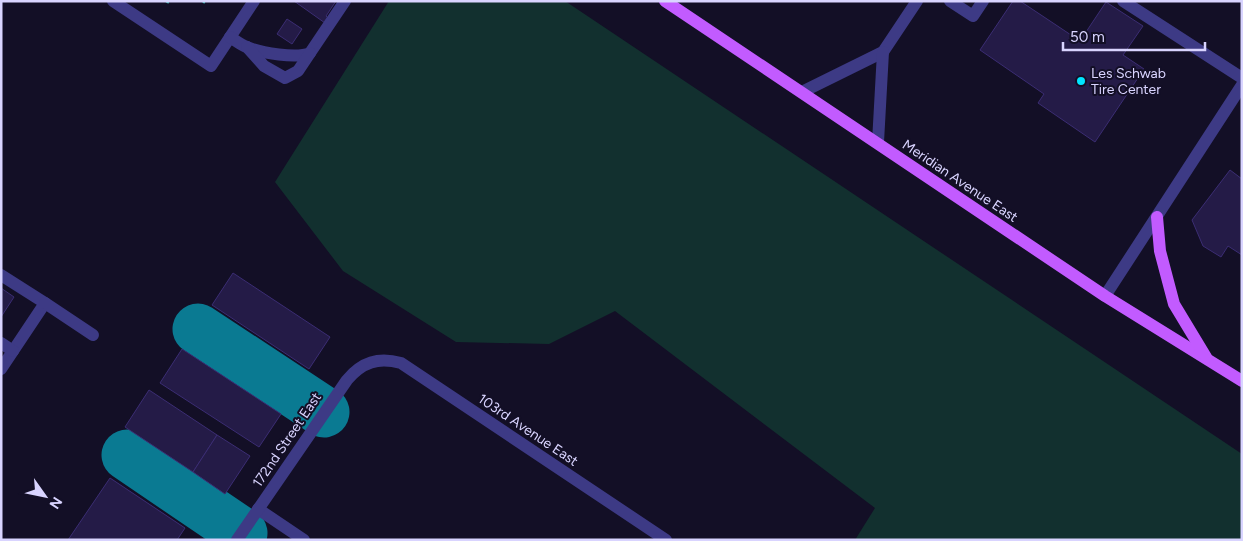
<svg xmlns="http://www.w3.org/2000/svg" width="1243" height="541" font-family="Figtree,sans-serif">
	<rect width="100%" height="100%" fill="#130f26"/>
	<polygon fill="#12302f" points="389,1 565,1 1242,454 1242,540 855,540 875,508 615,311 549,344 456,342 343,271 275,182"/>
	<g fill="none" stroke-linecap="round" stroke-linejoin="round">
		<g stroke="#0a7a92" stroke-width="51">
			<polyline points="198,329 324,412"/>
			<polyline points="127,455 242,533"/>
		</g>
	</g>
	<g fill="#241b47" stroke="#3b2d73">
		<polygon points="294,1 336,1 326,16 328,18 325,23"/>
		<polygon points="1013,1 1020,1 1080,41 1106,2 1143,26 1123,55 1144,69 1095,142 1038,103 1044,94 980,50"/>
		<polygon points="287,19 302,29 292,44 277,34"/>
		<polygon points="1230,170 1242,179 1242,255 1228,246 1221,257 1203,246 1192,220"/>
		<polygon points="233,273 330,337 309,369 212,305"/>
		<polygon points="1,288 14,297 1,317"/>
		<polygon points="182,349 281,414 259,447 160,383"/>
		<polygon points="149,390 217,435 193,472 125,427"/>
		<polygon points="217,435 250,456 225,494 193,472"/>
		<polygon points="110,478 185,528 177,540 68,540"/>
	</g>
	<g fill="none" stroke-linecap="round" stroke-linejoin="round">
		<g stroke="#2fb8b0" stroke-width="3" stroke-dasharray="2.5 4" stroke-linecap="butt">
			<polyline points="203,1 206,3"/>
			<polyline points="167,3 168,1"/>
		</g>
		<g stroke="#3d3a85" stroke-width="12">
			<polyline points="113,1 211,66 254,1"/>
			<polyline points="950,1 973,16 983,1"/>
			<polyline points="1123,1 1242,78"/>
			<path d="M230,37C235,40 241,45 247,47C261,53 297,59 310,53L345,1"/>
			<polyline points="247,47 264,66 285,78 298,71 310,53"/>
			<polyline points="802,92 883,52 917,1"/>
			<polyline points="878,142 883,52"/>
			<polyline points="1,275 45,303 1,369"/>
			<polyline points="1105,296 1242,85"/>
			<polyline points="45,303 93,335"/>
			<polyline points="1,343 13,351"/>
			<polyline points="258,509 304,540"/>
			<path d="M237,540L347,380C362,362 378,357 401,363L666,540"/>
		</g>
		<g stroke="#c25bff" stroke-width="12">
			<polyline points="665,1 1105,296 1242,381"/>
			<polyline points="1157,217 1160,251 1174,304 1206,357"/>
		</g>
	</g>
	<circle fill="#00e5ff" stroke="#130f26" stroke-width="2" cx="1081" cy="81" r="5"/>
	<g text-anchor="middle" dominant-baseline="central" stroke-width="4" stroke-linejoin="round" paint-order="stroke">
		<g font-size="14" fill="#d9d4ff" stroke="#130f26" text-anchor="start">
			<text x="1091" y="73">Les Schwab<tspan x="1091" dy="16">Tire Center</tspan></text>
		</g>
		<g font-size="14" fill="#d9d4ff" stroke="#130f26">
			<text transform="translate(960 181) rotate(34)">Meridian Avenue East</text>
			<text transform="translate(528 430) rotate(34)">103rd Avenue East</text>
			<text transform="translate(287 440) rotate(-56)">172nd Street East</text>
		</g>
	</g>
	<rect width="1243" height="541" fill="none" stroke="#d9d4ff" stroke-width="5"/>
	<g transform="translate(45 496) rotate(123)" stroke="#130f26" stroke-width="4" paint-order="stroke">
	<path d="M0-4L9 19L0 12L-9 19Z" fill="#d9d4ff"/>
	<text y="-8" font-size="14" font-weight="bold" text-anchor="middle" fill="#d9d4ff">N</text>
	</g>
	<path d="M1063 42v8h142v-8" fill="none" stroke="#d9d4ff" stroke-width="2.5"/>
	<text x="1070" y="42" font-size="15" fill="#d9d4ff" stroke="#130f26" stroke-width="4" paint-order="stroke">50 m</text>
</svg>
